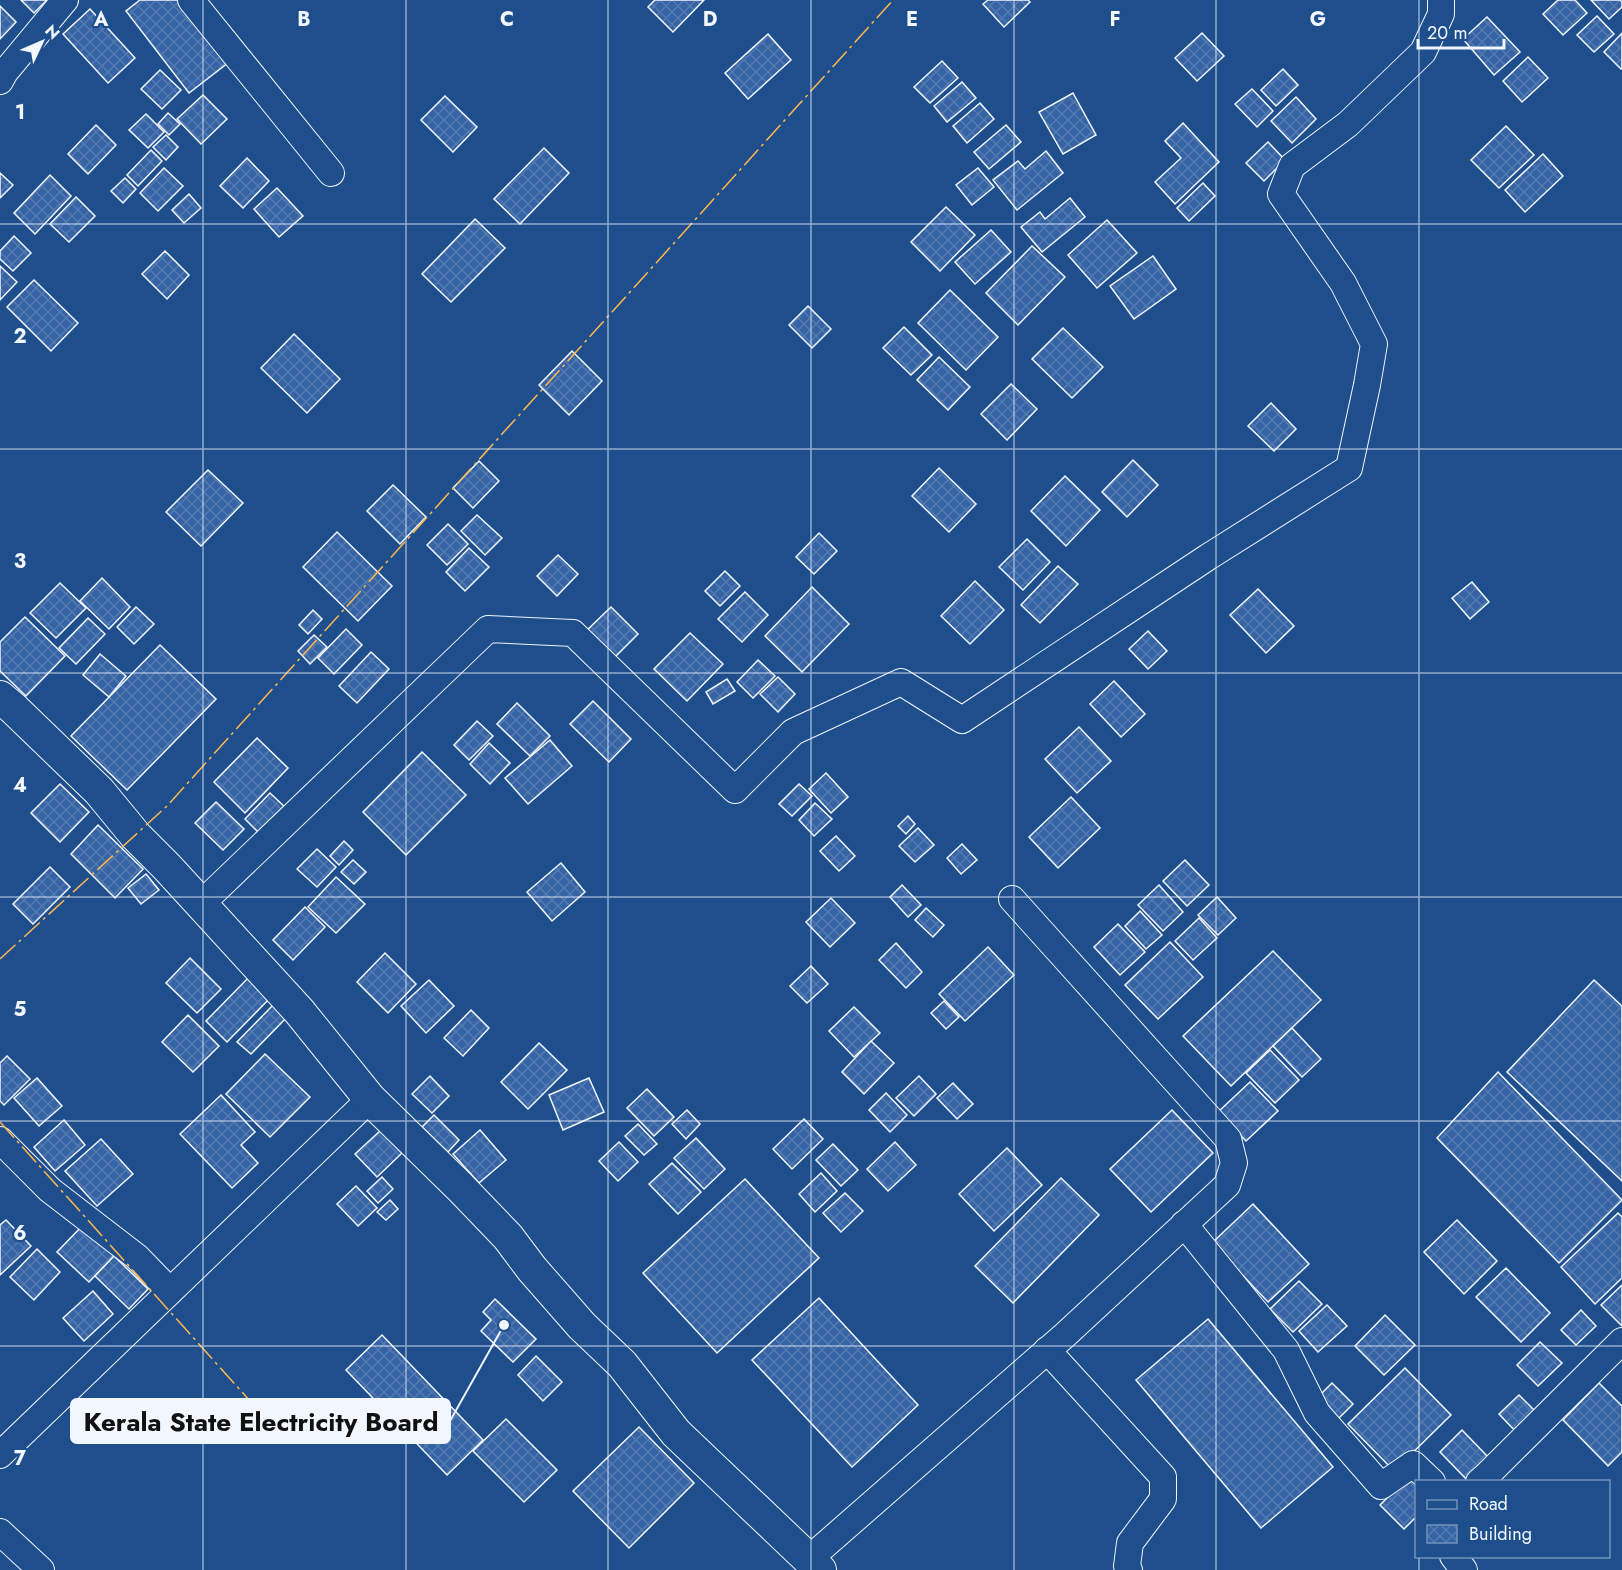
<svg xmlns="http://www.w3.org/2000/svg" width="1622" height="1570" font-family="Jost,sans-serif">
	<defs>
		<pattern id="building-cross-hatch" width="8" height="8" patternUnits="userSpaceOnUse" patternTransform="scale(1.5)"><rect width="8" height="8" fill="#3563a3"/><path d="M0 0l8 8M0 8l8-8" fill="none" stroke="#537ab1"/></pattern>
	</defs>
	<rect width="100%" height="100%" fill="#1f4e8c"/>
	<g fill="url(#building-cross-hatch)" stroke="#f2f6ff" stroke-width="1.5">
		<polygon points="21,0 47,0 34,13"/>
		<polygon points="140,0 181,0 229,62 189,93 126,11"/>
		<polygon points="655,0 704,0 673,32 648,7"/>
		<polygon points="988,0 1028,0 1030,2 1004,27 983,4"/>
		<polygon points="1558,0 1575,0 1587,13 1563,35 1543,14"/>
		<polygon points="1591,0 1620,0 1622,2 1622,7 1609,19"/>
		<polygon points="0,6 16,22 0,39"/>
		<polygon points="90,9 135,58 108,83 63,34"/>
		<polygon points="1597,16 1614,34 1594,52 1577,35"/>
		<polygon points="1487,17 1520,52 1494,75 1463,39"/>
		<polygon points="1202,33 1224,56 1197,81 1175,58"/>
		<polygon points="1622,33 1622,68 1621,69 1604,52"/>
		<polygon points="768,34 791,60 748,99 725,73"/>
		<polygon points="1528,57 1548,78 1522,102 1503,81"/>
		<polygon points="942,61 958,78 930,103 914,87"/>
		<polygon points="1283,69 1298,85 1276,106 1261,90"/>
		<polygon points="160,70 181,90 162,109 141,89"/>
		<polygon points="962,82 976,98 947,122 934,106"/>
		<polygon points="1252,89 1273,111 1257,127 1235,104"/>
		<polygon points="1073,93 1096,135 1063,154 1039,112"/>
		<polygon points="203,95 227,119 201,144 177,119"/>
		<polygon points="445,96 477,127 453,152 421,120"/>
		<polygon points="1296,97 1316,119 1292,143 1271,121"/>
		<polygon points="980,103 994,119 967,143 953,126"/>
		<polygon points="168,113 180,124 169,135 158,124"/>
		<polygon points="146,114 164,132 148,148 129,130"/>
		<polygon points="1183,123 1219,162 1175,204 1155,182 1181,158 1165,141"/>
		<polygon points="96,125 116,145 88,174 68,154"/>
		<polygon points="1006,125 1021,142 989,169 974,152"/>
		<polygon points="1506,126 1534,155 1499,188 1471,160"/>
		<polygon points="166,135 178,147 166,160 153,147"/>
		<polygon points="1268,142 1285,160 1264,181 1246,163"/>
		<polygon points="544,148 569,173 520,224 494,199"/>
		<polygon points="151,150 162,161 138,186 127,175"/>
		<polygon points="1046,151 1063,173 1017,210 993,180 1018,161 1025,169"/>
		<polygon points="1543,154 1563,176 1525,212 1505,190"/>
		<polygon points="247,158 269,181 243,208 220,186"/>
		<polygon points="164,168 183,186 158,211 140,193"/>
		<polygon points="978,168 994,187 972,205 956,185"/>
		<polygon points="0,173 13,185 0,198"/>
		<polygon points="50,175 71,196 35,234 14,213"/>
		<polygon points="125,178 136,189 123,203 111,191"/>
		<polygon points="1203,183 1215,196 1189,221 1177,208"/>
		<polygon points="277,188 303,216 279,237 254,209"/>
		<polygon points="189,194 201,208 184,223 172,210"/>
		<polygon points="76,197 95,216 69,242 50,224"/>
		<polygon points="1070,198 1085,217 1042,252 1021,227 1040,212 1045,219"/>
		<polygon points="946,207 975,235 940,271 911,242"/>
		<polygon points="475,219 505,248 451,302 422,274"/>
		<polygon points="1107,220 1137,253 1097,288 1068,255"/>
		<polygon points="991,230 1011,252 975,284 955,262"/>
		<polygon points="14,236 31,253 13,271 0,259 0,251"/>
		<polygon points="1032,246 1065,277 1018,325 986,293"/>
		<polygon points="165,251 189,275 167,299 142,274"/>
		<polygon points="1153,256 1176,289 1134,319 1110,286"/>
		<polygon points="0,266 17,282 0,300"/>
		<polygon points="34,280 78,323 51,351 7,307"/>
		<polygon points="950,290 998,337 966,370 918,323"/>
		<polygon points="808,306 831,329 812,348 789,325"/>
		<polygon points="904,327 932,355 911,375 883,348"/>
		<polygon points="1063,328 1103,367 1072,398 1032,359"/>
		<polygon points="294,334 340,379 307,413 261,368"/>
		<polygon points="572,351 602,381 569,415 539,385"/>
		<polygon points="939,357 970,387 948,410 917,380"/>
		<polygon points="1011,384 1037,409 1007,440 981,414"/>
		<polygon points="1271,403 1296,429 1274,451 1248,426"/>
		<polygon points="1133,460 1158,485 1127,517 1102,492"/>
		<polygon points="479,461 499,481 473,508 453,488"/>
		<polygon points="939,468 976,504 949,532 912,496"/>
		<polygon points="208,470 243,503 201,546 166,512"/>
		<polygon points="1065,476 1100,510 1066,546 1031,511"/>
		<polygon points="393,485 426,517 400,544 367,511"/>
		<polygon points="477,515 502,538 485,555 461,531"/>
		<polygon points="448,524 468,544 447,565 427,545"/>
		<polygon points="337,532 392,586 358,621 303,567"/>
		<polygon points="819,533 837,551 814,574 796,557"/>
		<polygon points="1027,539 1050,562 1023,590 999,567"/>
		<polygon points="469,548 489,567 465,591 446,572"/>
		<polygon points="558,555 578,574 557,596 537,576"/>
		<polygon points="1058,566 1078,584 1040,623 1021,605"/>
		<polygon points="725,571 740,586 720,606 705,591"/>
		<polygon points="102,578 130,607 109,629 80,601"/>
		<polygon points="975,581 1004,610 970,644 941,616"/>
		<polygon points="1472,582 1489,602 1470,619 1452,598"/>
		<polygon points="60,583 86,608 56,638 30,613"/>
		<polygon points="812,587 849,624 802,672 765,636"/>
		<polygon points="1258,589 1294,626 1266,653 1230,615"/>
		<polygon points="745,592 768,615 742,642 718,619"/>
		<polygon points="136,607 154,624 134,644 117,627"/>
		<polygon points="611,607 638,634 611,661 583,634"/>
		<polygon points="313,610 322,619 308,634 299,625"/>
		<polygon points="25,617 65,656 26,696 0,671 0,642"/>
		<polygon points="88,618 105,634 76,664 59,648"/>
		<polygon points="346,629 362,645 334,674 318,658"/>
		<polygon points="1148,631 1167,651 1148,669 1129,649"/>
		<polygon points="690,633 723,664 687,701 654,669"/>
		<polygon points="314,635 327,647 310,664 298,651"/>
		<polygon points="160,645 216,699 127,790 71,736"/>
		<polygon points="371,652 389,669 357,703 339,686"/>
		<polygon points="100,654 126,676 109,697 83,675"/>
		<polygon points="758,660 775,676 753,698 737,682"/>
		<polygon points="778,677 795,694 778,712 760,694"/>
		<polygon points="727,679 735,691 713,704 706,692"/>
		<polygon points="1114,681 1145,714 1121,737 1090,704"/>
		<polygon points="593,701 631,739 609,762 570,724"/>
		<polygon points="517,703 550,736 530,756 497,724"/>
		<polygon points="477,721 493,736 469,760 454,745"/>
		<polygon points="1079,727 1111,761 1077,793 1045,759"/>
		<polygon points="257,738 288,768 245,813 214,782"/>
		<polygon points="550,740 572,766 528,804 505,778"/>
		<polygon points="489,743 510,763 490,784 470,764"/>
		<polygon points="422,752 466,795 406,855 363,812"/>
		<polygon points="826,773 848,797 831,813 809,789"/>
		<polygon points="60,784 89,812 60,842 31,813"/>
		<polygon points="799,784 812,796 792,816 779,804"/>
		<polygon points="270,793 286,808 260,834 245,819"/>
		<polygon points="1071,797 1100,828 1058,868 1029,837"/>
		<polygon points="216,802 244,829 223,850 195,823"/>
		<polygon points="815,803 832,819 814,836 799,820"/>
		<polygon points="908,816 915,824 906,834 898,826"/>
		<polygon points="98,825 143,869 115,898 71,854"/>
		<polygon points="918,828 934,845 915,862 899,846"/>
		<polygon points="836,836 855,856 839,871 820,851"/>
		<polygon points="344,841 353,850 339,865 330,856"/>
		<polygon points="962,844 977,860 961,874 947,858"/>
		<polygon points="317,849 336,867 317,887 297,869"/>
		<polygon points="353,860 366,872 354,884 341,872"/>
		<polygon points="1185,860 1209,885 1187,906 1163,881"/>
		<polygon points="561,863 585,892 552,921 527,892"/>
		<polygon points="50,867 70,887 33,924 13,904"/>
		<polygon points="146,874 159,890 141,904 128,888"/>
		<polygon points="336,877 365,904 336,933 308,907"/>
		<polygon points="902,885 921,905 908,917 890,897"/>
		<polygon points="1159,885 1183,912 1163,931 1138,905"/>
		<polygon points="1217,897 1236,918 1218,935 1198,915"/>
		<polygon points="831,898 855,923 830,947 806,922"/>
		<polygon points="305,907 325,927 293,960 273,940"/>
		<polygon points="926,908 944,925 933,937 915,920"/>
		<polygon points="1140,911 1162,935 1146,949 1125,926"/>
		<polygon points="1199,918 1217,938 1193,960 1175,941"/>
		<polygon points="1118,924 1145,952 1120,975 1094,947"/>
		<polygon points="1170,942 1203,977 1158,1019 1125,985"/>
		<polygon points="896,943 922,972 906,988 879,960"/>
		<polygon points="988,947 1014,975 965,1021 939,994"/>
		<polygon points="1273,951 1321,1000 1231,1086 1183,1036"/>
		<polygon points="385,953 416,984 388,1013 357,982"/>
		<polygon points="190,958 221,989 197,1013 166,983"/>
		<polygon points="811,966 828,984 807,1003 790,986"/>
		<polygon points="250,976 271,997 227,1042 206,1021"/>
		<polygon points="429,980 454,1006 426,1033 401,1006"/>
		<polygon points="1594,980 1622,1006 1622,1181 1507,1072"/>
		<polygon points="944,1001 959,1017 946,1029 931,1013"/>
		<polygon points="275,1003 288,1016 251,1054 237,1042"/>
		<polygon points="854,1007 880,1033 854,1057 829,1031"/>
		<polygon points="471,1010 489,1028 463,1056 444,1038"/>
		<polygon points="188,1015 219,1046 193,1072 162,1042"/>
		<polygon points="1292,1028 1321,1059 1302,1077 1273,1046"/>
		<polygon points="871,1041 894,1063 864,1094 842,1072"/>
		<polygon points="539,1043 567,1070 528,1109 501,1082"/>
		<polygon points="1270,1050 1299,1080 1275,1103 1246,1073"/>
		<polygon points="265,1054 310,1097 270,1137 226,1094"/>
		<polygon points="7,1056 30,1079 4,1105 0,1101 0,1063"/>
		<polygon points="1498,1072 1622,1200 1559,1263 1437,1138"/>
		<polygon points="430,1076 449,1096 432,1113 412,1094"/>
		<polygon points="919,1076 936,1094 914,1116 896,1098"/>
		<polygon points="37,1078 62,1106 39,1126 14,1098"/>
		<polygon points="589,1078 604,1112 563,1130 549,1095"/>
		<polygon points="1250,1082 1278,1111 1246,1141 1218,1112"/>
		<polygon points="953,1083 973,1104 957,1119 937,1098"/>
		<polygon points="647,1089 674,1117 654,1136 627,1108"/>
		<polygon points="886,1093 907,1115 890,1132 869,1110"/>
		<polygon points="221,1095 255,1132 241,1145 258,1163 232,1188 180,1134"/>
		<polygon points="687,1110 700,1124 686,1139 672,1124"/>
		<polygon points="1172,1110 1213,1153 1151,1212 1110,1169"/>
		<polygon points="434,1115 459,1140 448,1152 422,1127"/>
		<polygon points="804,1119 823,1139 792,1169 773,1149"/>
		<polygon points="64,1120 85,1145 55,1171 34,1147"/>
		<polygon points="638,1124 657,1144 644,1155 625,1136"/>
		<polygon points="381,1130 402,1153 377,1177 355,1154"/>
		<polygon points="480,1130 506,1160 479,1183 453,1154"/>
		<polygon points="696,1138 725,1169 704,1189 674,1158"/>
		<polygon points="101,1139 133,1174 97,1206 65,1171"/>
		<polygon points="619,1142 638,1162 618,1181 599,1161"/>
		<polygon points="895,1142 916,1165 888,1191 867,1169"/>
		<polygon points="833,1144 858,1170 841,1186 816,1160"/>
		<polygon points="1007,1148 1042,1185 994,1231 959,1194"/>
		<polygon points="672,1163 701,1192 678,1214 649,1184"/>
		<polygon points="821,1173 837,1191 815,1212 799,1194"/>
		<polygon points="382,1177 393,1189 378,1203 367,1191"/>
		<polygon points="1061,1178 1099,1215 1013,1303 975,1266"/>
		<polygon points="745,1179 819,1258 717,1353 643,1273"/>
		<polygon points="356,1186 377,1208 358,1226 337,1204"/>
		<polygon points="845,1193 863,1211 841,1232 823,1213"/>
		<polygon points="390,1200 398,1209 386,1220 377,1212"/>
		<polygon points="1253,1204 1309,1264 1268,1302 1212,1243"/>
		<polygon points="1618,1213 1622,1217 1622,1278 1595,1304 1561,1267"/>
		<polygon points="6,1220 31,1246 0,1275 0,1225"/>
		<polygon points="1457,1220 1497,1261 1464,1294 1424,1252"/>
		<polygon points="83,1225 115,1255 89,1282 57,1252"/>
		<polygon points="37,1249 60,1272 34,1300 10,1277"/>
		<polygon points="114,1256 148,1289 129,1309 95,1276"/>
		<polygon points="1506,1268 1550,1313 1521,1342 1476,1297"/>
		<polygon points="1299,1281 1322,1304 1293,1332 1270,1309"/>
		<polygon points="1622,1285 1622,1326 1601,1305"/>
		<polygon points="93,1291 113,1314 84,1341 63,1318"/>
		<polygon points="819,1298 918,1405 852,1467 752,1360"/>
		<polygon points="495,1299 536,1339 513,1362 481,1331 491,1320 483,1312"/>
		<polygon points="1327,1305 1347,1326 1318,1352 1299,1331"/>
		<polygon points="1581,1310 1596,1326 1576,1345 1561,1330"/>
		<polygon points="1385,1315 1415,1345 1384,1375 1355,1346"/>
		<polygon points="1208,1319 1333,1467 1261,1528 1136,1380"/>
		<polygon points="382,1335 483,1440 447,1475 346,1370"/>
		<polygon points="1540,1342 1562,1363 1538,1386 1517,1365"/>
		<polygon points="536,1356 562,1382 543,1401 518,1375"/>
		<polygon points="1405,1368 1451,1415 1394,1471 1348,1424"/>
		<polygon points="1332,1383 1353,1404 1335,1422 1315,1400"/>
		<polygon points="1599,1383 1622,1406 1622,1452 1608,1466 1563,1420"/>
		<polygon points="1519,1395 1538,1414 1518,1434 1499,1414"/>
		<polygon points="506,1419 557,1470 524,1502 473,1451"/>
		<polygon points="639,1427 694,1483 629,1548 573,1491"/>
		<polygon points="1462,1430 1490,1459 1468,1481 1440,1452"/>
		<polygon points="1414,1471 1416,1482 1416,1517 1404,1529 1380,1505"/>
	</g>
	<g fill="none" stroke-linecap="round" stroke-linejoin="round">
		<g stroke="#f2f6ff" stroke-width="28">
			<g id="minor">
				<polyline points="191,0 331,173"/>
				<polyline points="0,81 5,72 65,0"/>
				<polyline points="201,904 488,629 573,633 735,790 793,732 901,682 962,720 1208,557 1349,468 1367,385 1374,344 1343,283 1281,194 1292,166 1348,124 1423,52 1441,14 1441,0"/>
				<polyline points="0,1140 50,1190 137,1257 170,1291"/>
				<polyline points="1184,1224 1286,1350 1317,1413 1381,1486 1413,1464 1432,1482"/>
				<polyline points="1047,1350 1163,1477 1163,1499 1130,1543 1127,1566 1129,1570"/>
				<polyline points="0,1455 370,1099"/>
				<polyline points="1479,1482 1487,1475 1622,1341"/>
				<polyline points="0,1532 41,1570"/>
				<polyline points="1453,1556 1464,1570"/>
				<polyline points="809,1559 1065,1335 1227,1185 1234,1163 1228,1139 1012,899"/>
			</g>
		</g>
		<g stroke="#f2f6ff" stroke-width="34">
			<polyline id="tertiary" points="0,697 13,708 99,791 136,836 167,867 299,1011 370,1099 460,1187 508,1237 532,1269 582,1326 622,1364 676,1433 820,1570"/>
		</g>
		<use href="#minor" stroke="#1f4e8c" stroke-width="26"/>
		<use href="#tertiary" stroke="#1f4e8c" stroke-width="32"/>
		<g stroke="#ffb74d" stroke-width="1.5" stroke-dasharray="21 4.5 3 4.5" stroke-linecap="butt">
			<polyline points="0,959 167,806 893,0"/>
			<polyline points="0,1122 250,1401"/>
		</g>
	</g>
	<path fill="none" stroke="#f2f6ff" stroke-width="1.5" stroke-opacity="0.55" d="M203,0V1570M406,0V1570M608,0V1570M811,0V1570M1014,0V1570M1216,0V1570M1419,0V1482M0,224H1622M0,449H1622M0,673H1622M0,897H1622M0,1121H1622M0,1346H1622M1419,1556V1570"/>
	<g font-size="20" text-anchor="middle" font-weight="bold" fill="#f2f6ff" stroke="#1f4e8c" stroke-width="4.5" stroke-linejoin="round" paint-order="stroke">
		<text x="101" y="26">A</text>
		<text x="304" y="26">B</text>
		<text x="507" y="26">C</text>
		<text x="710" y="26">D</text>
		<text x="912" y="26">E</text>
		<text x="1115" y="26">F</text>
		<text x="1318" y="26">G</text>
		<text x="20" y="119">1</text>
		<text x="20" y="343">2</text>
		<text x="20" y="568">3</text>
		<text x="20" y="792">4</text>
		<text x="20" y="1016">5</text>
		<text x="20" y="1240">6</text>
		<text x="20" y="1465">7</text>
	</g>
	<path fill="none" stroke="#f2f6ff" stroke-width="2" d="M504 1325L450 1421"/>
	<circle fill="#f2f6ff" stroke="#1f4e8c" stroke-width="2" cx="504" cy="1325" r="6"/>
	<rect fill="#f2f6ff" stroke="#f2f6ff" stroke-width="2" x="71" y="1399" width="379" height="44" rx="6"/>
	<g font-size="26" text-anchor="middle" font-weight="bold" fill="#111">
		<text x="261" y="1431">Kerala State Electricity Board</text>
	</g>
	<rect x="1415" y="1480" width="195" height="78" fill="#1f4e8c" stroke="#7391ba" stroke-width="1.5"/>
	<rect x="1427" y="1500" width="30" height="9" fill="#1f4e8c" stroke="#7391ba" stroke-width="1.5"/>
	<text x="1469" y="1510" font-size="18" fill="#f2f6ff">Road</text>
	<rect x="1427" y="1525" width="30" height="18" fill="url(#building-cross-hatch)" stroke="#7391ba" stroke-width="1.5"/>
	<text x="1469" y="1540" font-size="18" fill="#f2f6ff">Building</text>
	<g transform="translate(42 42) rotate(46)" stroke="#1f4e8c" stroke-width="4.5" paint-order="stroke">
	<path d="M0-4.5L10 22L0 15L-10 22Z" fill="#f2f6ff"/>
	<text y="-9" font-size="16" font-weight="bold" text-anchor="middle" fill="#f2f6ff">N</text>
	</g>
	<path d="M1418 39v9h86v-9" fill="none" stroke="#f2f6ff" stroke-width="3"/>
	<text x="1427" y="39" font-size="18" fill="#f2f6ff" stroke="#1f4e8c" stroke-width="4.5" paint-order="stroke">20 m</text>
</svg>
